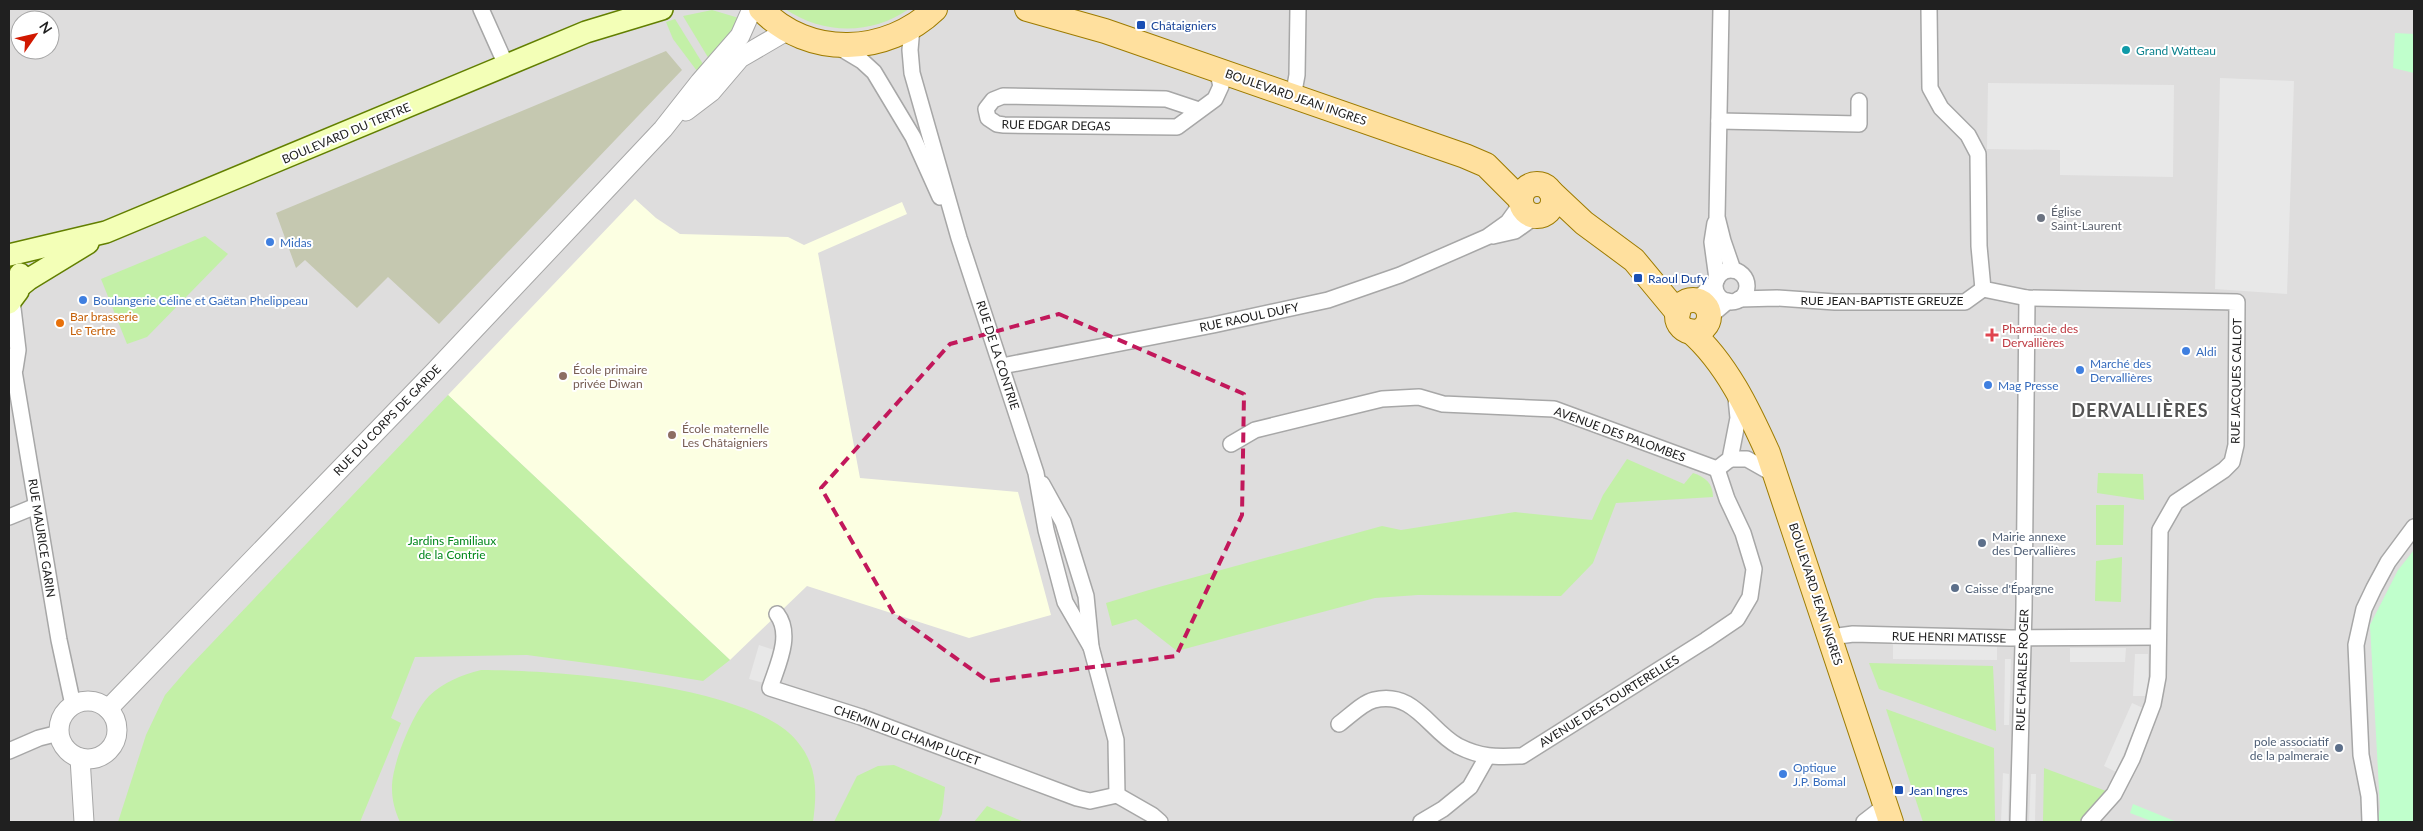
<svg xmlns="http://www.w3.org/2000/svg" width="2423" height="831" font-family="Lato,sans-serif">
	<rect width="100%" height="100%" fill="#f2efe6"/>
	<path fill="#dedddd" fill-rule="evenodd" d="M9,9H2414V822H9ZM20,20H50V50H20Z"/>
	<polygon fill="#fcffe2" points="635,199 656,218 680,234 788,237 804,245 902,202 907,214 818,253 860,478 1018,492 1051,615 969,638 807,586 730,660 448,395"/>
	<polygon fill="#c5c8b0" points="666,51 682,70 439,324 388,277 357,308 305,260 296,268 276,213"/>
	<g fill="#c3f0a7">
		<path d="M785,9H909C871,35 824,35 785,9Z"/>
		<polygon points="712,10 739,18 735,29 709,59 683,16"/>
		<polygon points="675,19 703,64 697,71 673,39 666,22"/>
		<polygon points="205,236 228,254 147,337 127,344 101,279"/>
		<polygon points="448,395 730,660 703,681 624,668 527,655 415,657 391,718 401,723 360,822 118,822 146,735 165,695 190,666"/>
		<path d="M1627,459L1684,484L1693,473C1705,477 1713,483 1713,497L1616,503L1593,563L1561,596L1418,595L1375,598L1177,651L1136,619L1112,626L1106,603L1159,587L1382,526L1401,530L1515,512L1592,520L1603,495Z"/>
		<polygon points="2098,473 2143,474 2144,500 2097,493"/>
		<polygon points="2096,505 2124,505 2123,545 2096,545"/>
		<polygon points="2122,557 2121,602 2095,601 2096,561"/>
		<polygon points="1869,663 1993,666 1996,731 1879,689"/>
		<path d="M481,670C554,670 748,684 796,740C818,765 817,792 813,822H400C395,811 392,800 392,789C391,766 413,712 429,696C444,682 461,675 481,670Z"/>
		<polygon points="1886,709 1994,748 1995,822 1923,822"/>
		<polygon points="894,765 945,787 942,814 938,822 834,822 857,776 878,766"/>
		<polygon points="2044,768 2106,791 2092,810 2080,822 2043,822"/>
		<polygon points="987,806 1024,822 974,822"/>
	</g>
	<g fill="#c0ffcc">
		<polygon points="2395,33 2414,34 2414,73 2393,68"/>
		<polygon points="2414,550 2414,822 2377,822 2380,808 2370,625 2398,570"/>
		<polygon points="2133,804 2177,822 2154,822 2130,813"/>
	</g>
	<g fill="#e8e8e8">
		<polygon points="2220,78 2294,81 2287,294 2215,289"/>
		<polygon points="1988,83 2174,85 2173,177 2060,175 2060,150 1987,149"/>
		<polygon points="1893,636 1997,637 1997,660 1893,659"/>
		<polygon points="759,645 774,650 764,683 749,679"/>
		<polygon points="2070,648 2126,648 2125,662 2070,662"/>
		<polygon points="2135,654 2148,654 2148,696 2133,696"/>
		<polygon points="2005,659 2011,659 2009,725 2004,725"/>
		<polygon points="2132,703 2143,708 2116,772 2104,766"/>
		<polygon points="2003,773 2009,774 2008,822 2001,822"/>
		<polygon points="2031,774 2036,774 2035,822 2029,822"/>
	</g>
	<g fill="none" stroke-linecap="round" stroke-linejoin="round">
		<g stroke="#a7a7a7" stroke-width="18">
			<g id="minor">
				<polyline points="481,9 506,65"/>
				<polyline points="1721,9 1717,217 1723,241 1733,270"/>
				<polyline points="1929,9 1930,88 1941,108 1968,135 1978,154 1979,246 1983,289 2027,298 2237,302 2236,445 2232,462 2224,470 2176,502 2160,530 2158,677 2153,704 2132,759 2114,794 2089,822"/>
				<polyline points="912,27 910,50 912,73 959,238 1036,473 1046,530 1065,602 1091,647"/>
				<polyline points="837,46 862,61 874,72 913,137 940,197"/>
				<polyline points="1293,97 1297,75 1298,9"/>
				<polyline points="1199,110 1166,99 1003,96 993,100 986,109 988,118 997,124 1004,125 1177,127 1215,99 1221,86 1217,70"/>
				<polyline points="1719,121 1859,124 1859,101"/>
				<polyline points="1715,223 1712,242 1717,279"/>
				<polyline points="1493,236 1515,231 1536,216"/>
				<circle cx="1731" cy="286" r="16"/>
				<polyline points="1739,299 1777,298 1835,302 1965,302 1983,289"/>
				<polyline points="12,300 18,350 15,369"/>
				<polyline points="1696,300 1715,283"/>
				<polyline points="1709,317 1728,301"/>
				<polyline points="9,356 14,371 59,640 73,705"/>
				<polyline points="1002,366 1213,325 1328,300 1400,275 1487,237 1508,222 1521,204"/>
				<polyline points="1231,444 1255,430 1382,399 1419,397 1443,404 1554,409 1717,469"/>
				<polyline points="1730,459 1747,459 1777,476"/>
				<polyline points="1717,469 1730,459 1738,418 1736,398"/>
				<polyline points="1042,484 1063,522 1086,596 1091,647 1116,740 1117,795"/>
				<polyline points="9,517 36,506"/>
				<path d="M777,614C793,635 777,666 770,688L861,717L1077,798L1090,801L1117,795"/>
				<polyline points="1831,637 1853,634 2010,638 2158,637"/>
				<path d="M1339,724C1349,717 1362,703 1374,700C1414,690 1429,730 1458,746C1482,758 1496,757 1522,756L1706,640L1737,619L1750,597L1754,569L1743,533L1727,499L1717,469"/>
				<polyline points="9,751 39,738 59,733"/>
				<polyline points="1117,795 1152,815 1160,822"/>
				<polyline points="1421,822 1443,809 1470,787 1487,757"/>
				<polyline points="1864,822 1886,805"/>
				<polyline points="2018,822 2024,609 2027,298"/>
				<polyline points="2370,822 2369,796 2361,755 2356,645 2364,609 2374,588 2388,562 2414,527"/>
			</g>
		</g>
		<g stroke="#a7a7a7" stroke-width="21">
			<g id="tertiary">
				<polyline points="686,111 711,92 740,58 788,30"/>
				<circle cx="88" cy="730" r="29"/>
				<polyline points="108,709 435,371 663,129 700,82 740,36 752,9"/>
				<polyline points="80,758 84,822"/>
			</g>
		</g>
		<g stroke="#627f00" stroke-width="24">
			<g id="secondary">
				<polyline points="9,255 106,232 586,32 662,9"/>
				<polyline points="19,287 29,279 88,243"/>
				<polyline points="9,303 18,291 20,274"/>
			</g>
		</g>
		<g stroke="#9d7b00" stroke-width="26">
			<g id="primary">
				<path d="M761,9C809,59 887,55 935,9"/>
				<polyline points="1027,9 1105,31 1465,156 1486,165 1520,199"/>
				<circle cx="1537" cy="200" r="16"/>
				<polyline points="1551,192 1584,223 1634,260 1678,313"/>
				<circle cx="1693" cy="316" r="16"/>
				<path d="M1690,331C1726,362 1749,411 1768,453L1891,822"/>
			</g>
		</g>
		<use href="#minor" stroke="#fff" stroke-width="15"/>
		<use href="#tertiary" stroke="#fff" stroke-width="19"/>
		<use href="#secondary" stroke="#f3ffb7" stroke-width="21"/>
		<use href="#primary" stroke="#ffe09e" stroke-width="24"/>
	</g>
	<path fill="none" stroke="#c2185b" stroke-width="4" stroke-dasharray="10 6" stroke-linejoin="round" d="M1059,314L1244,394L1242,515L1176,656L988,681L894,614L821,488L950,344Z"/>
	<g fill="#1a4fb4" stroke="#fff" stroke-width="2">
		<rect x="1136" y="20" width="10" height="10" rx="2.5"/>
		<rect x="1633" y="273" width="10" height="10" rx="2.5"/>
		<rect x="1894" y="785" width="10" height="10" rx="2.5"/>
	</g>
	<circle fill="#0f9aa8" stroke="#fff" stroke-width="2" cx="2126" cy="50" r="5"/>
	<circle fill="#6b7280" stroke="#fff" stroke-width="2" cx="2041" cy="218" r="5"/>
	<g fill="#3f7fe0" stroke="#fff" stroke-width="2">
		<circle cx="270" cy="242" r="5"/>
		<circle cx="83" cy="300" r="5"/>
		<circle cx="2186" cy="351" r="5"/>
		<circle cx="2080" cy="370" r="5"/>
		<circle cx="1988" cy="385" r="5"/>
		<circle cx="1783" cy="774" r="5"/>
	</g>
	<circle fill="#e8710a" stroke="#fff" stroke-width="2" cx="60" cy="323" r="5"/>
	<path fill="#e0444e" stroke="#fff" stroke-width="2" d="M1989.5 327.5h5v5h5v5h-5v5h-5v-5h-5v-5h5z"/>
	<g fill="#8d6e63" stroke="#fff" stroke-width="2">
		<circle cx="563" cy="376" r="5"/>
		<circle cx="672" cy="435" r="5"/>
	</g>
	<g fill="#5c6f8a" stroke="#fff" stroke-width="2">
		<circle cx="1982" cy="543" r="5"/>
		<circle cx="1955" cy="588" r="5"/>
		<circle cx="2339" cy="748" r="5"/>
	</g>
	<g text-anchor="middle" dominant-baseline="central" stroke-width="4" stroke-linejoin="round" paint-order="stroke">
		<g font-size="12" fill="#164399" stroke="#fff" text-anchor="start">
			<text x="1151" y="25">Châtaigniers</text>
			<text x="1648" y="278">Raoul Dufy</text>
			<text x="1909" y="790">Jean Ingres</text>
		</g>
		<g font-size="12" fill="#0d838f" stroke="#fff" text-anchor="start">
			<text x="2136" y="50">Grand Watteau</text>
		</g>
		<g font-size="12" fill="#202020" stroke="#fff">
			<text transform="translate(1296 97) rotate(19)">BOULEVARD JEAN INGRES</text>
			<text transform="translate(1056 125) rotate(1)">RUE EDGAR DEGAS</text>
			<text transform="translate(346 133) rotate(-23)">BOULEVARD DU TERTRE</text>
			<text x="1882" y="300">RUE JEAN-BAPTISTE GREUZE</text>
			<text transform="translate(1249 317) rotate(-12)">RUE RAOUL DUFY</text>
			<text transform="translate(998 355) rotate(72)">RUE DE LA CONTRIE</text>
			<text transform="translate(2236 381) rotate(-89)">RUE JACQUES CALLOT</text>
			<text transform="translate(387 420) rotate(-46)">RUE DU CORPS DE GARDE</text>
			<text transform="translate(1620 434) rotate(20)">AVENUE DES PALOMBES</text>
			<text transform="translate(42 538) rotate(81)">RUE MAURICE GARIN</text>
			<text transform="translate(1816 594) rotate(72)">BOULEVARD JEAN INGRES</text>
			<text transform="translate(1949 637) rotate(1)">RUE HENRI MATISSE</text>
			<text transform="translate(2022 670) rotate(-88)">RUE CHARLES ROGER</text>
			<text transform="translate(1609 701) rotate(-32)">AVENUE DES TOURTERELLES</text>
			<text transform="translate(907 735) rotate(20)">CHEMIN DU CHAMP LUCET</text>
		</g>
		<g font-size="12" fill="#5b616d" stroke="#fff" text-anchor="start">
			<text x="2051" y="211">Église<tspan x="2051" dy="14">Saint-Laurent</tspan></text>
		</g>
		<g font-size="12" fill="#366cbe" stroke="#fff" text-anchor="start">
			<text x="280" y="242">Midas</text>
			<text x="93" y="300">Boulangerie Céline et Gaëtan Phelippeau</text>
			<text x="2196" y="351">Aldi</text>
			<text x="2090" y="363">Marché des<tspan x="2090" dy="14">Dervallières</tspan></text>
			<text x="1998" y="385">Mag Presse</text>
			<text x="1793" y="767">Optique<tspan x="1793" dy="14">J.P. Bomal</tspan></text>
		</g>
		<g font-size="12" fill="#c56008" stroke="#fff" text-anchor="start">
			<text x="70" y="316">Bar brasserie<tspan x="70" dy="14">Le Tertre</tspan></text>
		</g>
		<g font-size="12" fill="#be3a42" stroke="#fff" text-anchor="start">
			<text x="2002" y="328">Pharmacie des<tspan x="2002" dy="14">Dervallières</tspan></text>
		</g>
		<g font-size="12" fill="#785e54" stroke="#fff" text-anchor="start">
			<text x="573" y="369">École primaire<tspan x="573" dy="14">privée Diwan</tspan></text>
			<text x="682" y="428">École maternelle<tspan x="682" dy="14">Les Châtaigniers</tspan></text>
		</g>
		<g font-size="12" fill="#4e5e75" stroke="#fff" text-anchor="start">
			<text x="1992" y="536">Mairie annexe<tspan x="1992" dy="14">des Dervallières</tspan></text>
			<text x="1965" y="588">Caisse d'Épargne</text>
			<text x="2329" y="741" text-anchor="end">pole associatif<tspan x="2329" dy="14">de la palmeraie</tspan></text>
		</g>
		<g font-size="12" fill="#01871b" stroke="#fff">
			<text x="452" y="540">Jardins Familiaux<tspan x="452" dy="14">de la Contrie</tspan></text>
		</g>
		<g font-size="18" font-weight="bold" letter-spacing="1" fill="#535353" stroke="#fff">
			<text x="2140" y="410">DERVALLIÈRES</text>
		</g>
	</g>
	<rect width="2423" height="831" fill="none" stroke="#202020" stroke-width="20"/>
	<g transform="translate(35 35) rotate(56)"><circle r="24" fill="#ffffff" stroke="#a6a6a6"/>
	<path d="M0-4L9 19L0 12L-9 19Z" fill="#d11800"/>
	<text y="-8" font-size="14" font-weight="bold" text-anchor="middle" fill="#202020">N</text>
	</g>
</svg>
